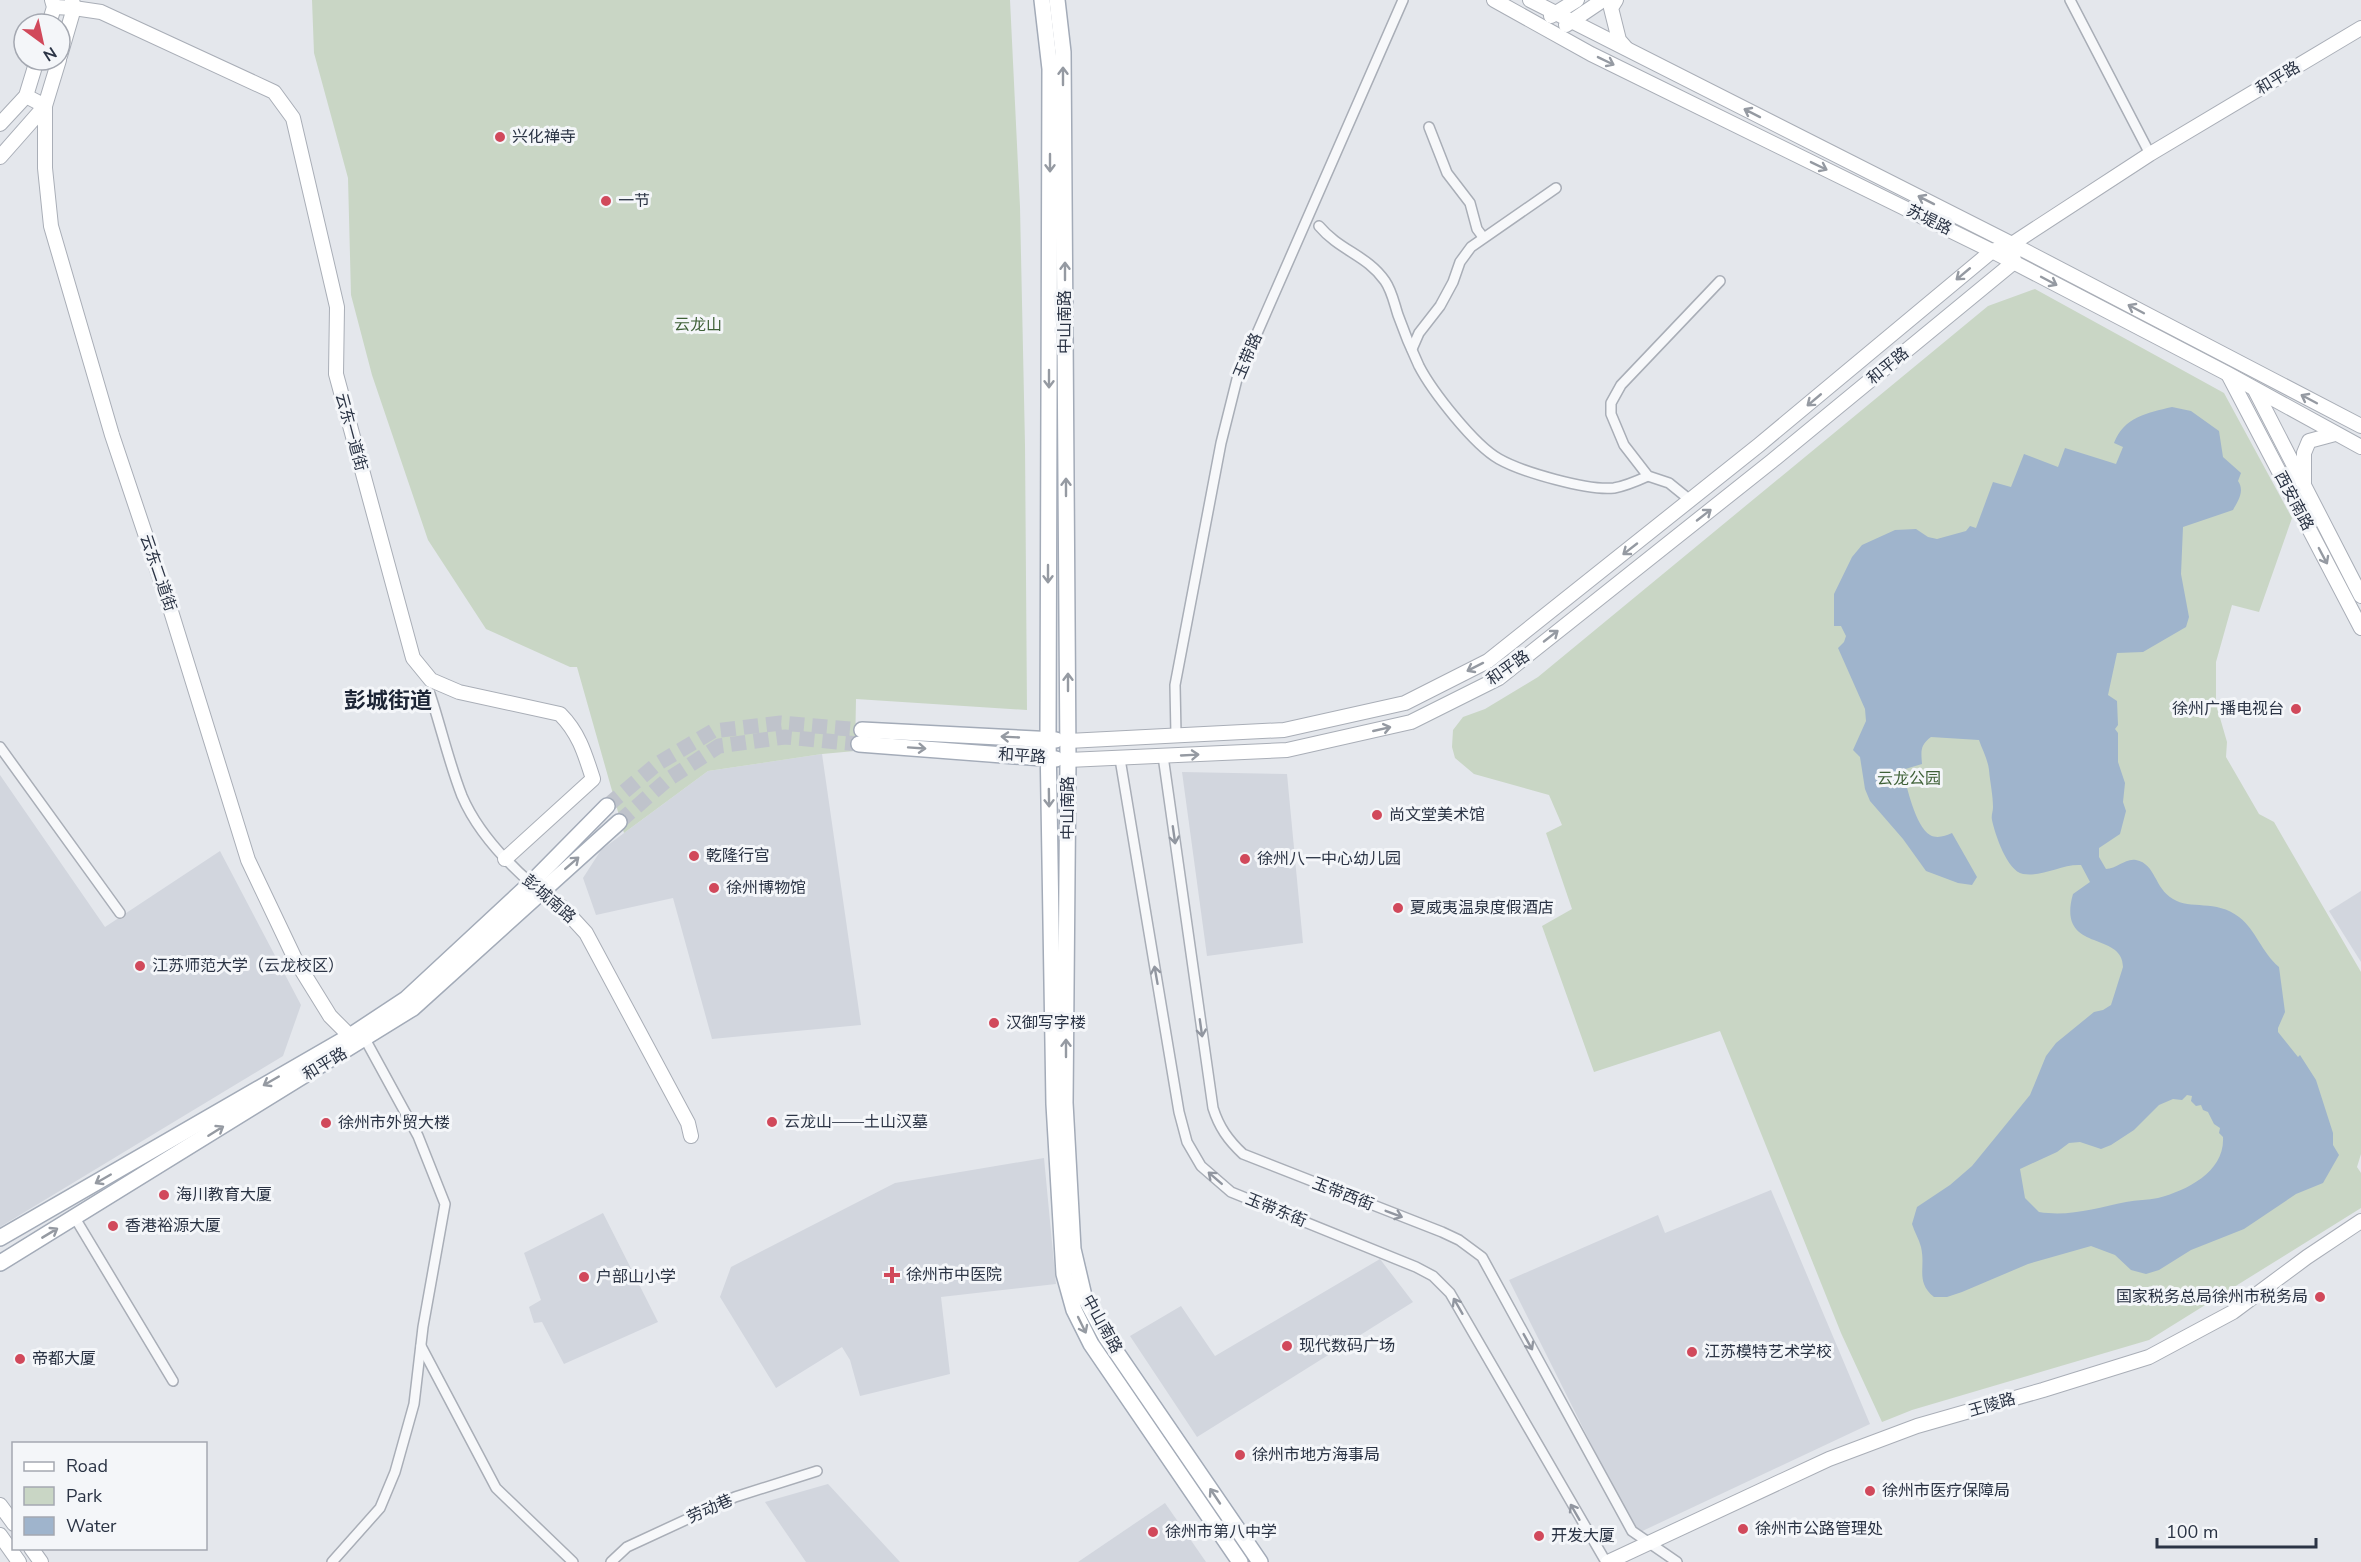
<svg xmlns="http://www.w3.org/2000/svg" width="2361" height="1562" font-family="'Nunito Sans','Noto Sans SC',sans-serif">
	<rect width="100%" height="100%" fill="#e4e7ec"/>
	<g fill="#d2d6de">
		<polygon points="822,754 861,1025 712,1039 673,898 596,915 583,878 601,850 708,771"/>
		<polygon points="1182,772 1287,774 1303,943 1207,956"/>
		<polygon points="0,775 105,927 220,851 301,1005 283,1056 0,1227"/>
		<polygon points="2361,891 2361,962 2329,911"/>
		<polygon points="1044,1158 1056,1284 941,1297 950,1374 860,1396 850,1360 842,1347 776,1388 720,1297 731,1267 895,1183"/>
		<polygon points="1771,1190 1870,1424 1636,1534 1509,1280 1658,1215 1665,1233"/>
		<polygon points="603,1213 658,1322 564,1364 542,1322 534,1323 529,1307 541,1300 524,1253"/>
		<polygon points="1380,1259 1413,1302 1197,1437 1130,1336 1181,1306 1215,1356"/>
		<polygon points="828,1484 900,1562 806,1562 765,1502"/>
		<polygon points="1165,1503 1206,1562 1078,1562"/>
	</g>
	<g fill="#c9d6c5">
		<polygon points="312,0 1010,0 1020,207 1025,445 1027,710 856,699 855,751 822,754 708,771 624,833 577,667 570,667 486,629 428,540 372,375 351,295 348,178 314,53"/>
		<polygon points="2035,289 2224,393 2292,518 2259,612 2232,605 2216,662 2216,704 2227,742 2226,757 2259,814 2274,822 2361,972 2361,1154 2357,1167 2361,1173 2361,1208 2149,1340 1912,1410 1882,1422 1841,1333 1720,1031 1594,1072 1542,926 1572,909 1546,833 1562,825 1549,795 1474,774 1455,758 1452,747 1453,730 1463,717 1485,709 1538,677 1988,306"/>
	</g>
	<path fill="#9fb4cc" fill-rule="evenodd" d="M2172,407L2191,411L2219,431L2223,457L2241,473L2238,481C2245,491 2238,501 2233,510L2183,527L2181,574L2189,617L2186,627L2143,652L2117,653L2108,695L2117,701L2118,725L2115,729L2118,733V762L2125,783L2123,802L2126,811L2120,834L2099,848V857L2106,869C2117,869 2125,858 2136,860C2156,864 2154,888 2173,899C2190,910 2216,899 2239,917C2256,930 2262,953 2279,967L2285,1012L2278,1028V1032L2298,1057L2300,1055L2316,1080L2333,1133V1145L2339,1155L2323,1183L2296,1194L2244,1229L2191,1250L2159,1270L2146,1274L2131,1270L2115,1255L2091,1246L2028,1264L1962,1292L1947,1297H1934C1915,1281 1926,1268 1921,1247C1919,1239 1914,1231 1912,1224L1917,1207L1950,1185L1972,1166L2030,1095L2046,1056L2056,1043L2094,1012L2103,1010L2111,1005L2123,967C2123,930 2056,954 2073,894L2090,882L2081,865C2061,864 2044,877 2023,874C2007,871 1995,834 1992,820C1991,815 1993,812 1993,807C1993,795 1990,782 1989,770C1988,760 1982,749 1979,740L1931,737C1920,745 1921,751 1922,764L1902,770C1907,786 1915,826 1930,835C1937,839 1945,836 1952,833L1977,877L1972,885L1958,883L1926,871L1903,839L1870,801L1865,789L1860,757L1853,750L1866,721L1865,709L1838,648L1844,642L1846,636L1841,626H1834V594L1852,557L1862,545L1895,530L1916,529L1928,537L1937,539L1966,531L1970,526L1976,528L1993,482L2011,487L2024,454L2058,467L2065,448L2116,464L2123,447L2114,443C2124,417 2147,413 2172,407ZM2187,1095L2192,1096L2191,1101L2196,1106L2201,1105L2203,1110L2208,1112L2214,1124L2220,1128L2219,1133L2223,1137C2225,1171 2188,1190 2158,1198C2148,1200 2137,1200 2126,1202C2097,1208 2069,1217 2039,1212L2025,1198L2020,1169L2057,1152L2069,1143L2080,1142L2101,1149L2111,1145L2134,1130L2159,1105L2173,1099L2182,1100Z"/>
	<g fill="none" stroke-linecap="round" stroke-linejoin="round">
		<g stroke="#bfc3cb" stroke-width="15" stroke-dasharray="15 8" stroke-linecap="butt">
			<polyline points="607,806 657,764 713,731 781,723 862,730"/>
			<polyline points="619,822 667,780 719,746 785,737 859,744"/>
		</g>
		<g stroke="#a9aeb7" stroke-width="12">
			<g id="street">
				<polyline points="2070,0 2150,154"/>
				<polyline points="1429,127 1447,173 1470,203 1477,229 1483,237"/>
				<path d="M1319,226C1340,251 1367,255 1385,281C1392,291 1394,303 1398,315C1404,332 1411,349 1419,366C1432,391 1474,445 1499,459C1522,472 1588,491 1614,488C1626,486 1637,481 1648,476"/>
				<polyline points="1412,349 1419,333 1440,306 1453,282 1460,262 1471,247 1556,188"/>
				<polyline points="1690,500 1669,483 1648,476 1624,445 1611,414 1611,403 1621,385 1720,281"/>
				<path d="M430,694C441,727 449,763 462,796C477,831 505,861 534,886"/>
				<polyline points="1176,735 1175,685 1221,443 1237,379 1403,0"/>
				<polyline points="0,747 120,913"/>
				<path d="M1163,756L1213,1108C1219,1127 1228,1140 1243,1154L1442,1232L1459,1240L1482,1257L1632,1531L1677,1562"/>
				<polyline points="1120,759 1179,1112 1187,1142 1201,1166 1231,1192 1416,1267 1433,1276 1450,1293 1606,1562"/>
				<polyline points="75,1218 173,1381"/>
				<polyline points="421,1346 496,1488 573,1562"/>
				<polyline points="332,1562 380,1508 395,1472 414,1404 423,1327 445,1204 418,1136 365,1039 359,1038"/>
				<polyline points="611,1562 627,1547 735,1497 817,1471"/>
			</g>
		</g>
		<g stroke="#a9aeb7" stroke-width="16">
			<g id="secondary">
				<polyline points="1494,0 1591,54 1992,251 2228,374 2361,447"/>
				<polyline points="1530,0 2012,244 2361,426"/>
				<polyline points="1616,0 1611,8 1619,40 1626,48"/>
				<path d="M54,7L74,8L101,12L274,92L293,118L337,307L336,374L413,658L431,680L459,692L560,714C579,733 585,754 593,779L505,859"/>
				<polyline points="1551,16 1577,0"/>
				<polyline points="49,24 54,7 52,0"/>
				<polyline points="1566,25 1603,0"/>
				<polyline points="60,56 74,8 72,0"/>
				<polyline points="26,96 45,106 45,168 51,226 112,435 170,608 248,860 296,961 330,1016 350,1036"/>
				<polyline points="0,124 26,96 37,60"/>
				<polyline points="0,157 45,106 59,60"/>
				<polyline points="2229,376 2361,628"/>
				<polyline points="2255,390 2361,596"/>
				<polyline points="2304,484 2304,453 2309,441 2335,434"/>
				<polyline points="1068,741 1284,730 1405,703 1488,661 1759,445 1992,251 2012,244 2150,154 2361,28"/>
				<polyline points="1068,760 1287,750 1411,722 1499,678 1772,461 2014,262 2012,244"/>
				<polyline points="540,891 564,909 586,933 688,1123 691,1136"/>
				<polyline points="0,1505 14,1524"/>
				<polyline points="0,1535 19,1562"/>
				<polyline points="31,1548 41,1562"/>
				<polyline points="1608,1562 1829,1459 1917,1426 2043,1390 2149,1357 2233,1312 2307,1257 2361,1221"/>
			</g>
		</g>
		<g stroke="#a3abb8" stroke-width="18">
			<g id="primary">
				<polyline points="1042,0 1050,69 1048,739 1054,1104 1064,1274 1074,1310 1091,1344 1240,1562"/>
				<polyline points="1057,0 1063,52 1068,760 1065,1103 1073,1249 1084,1296 1106,1337 1260,1562"/>
				<polyline points="862,730 1056,740"/>
				<polyline points="859,744 1056,759"/>
				<polyline points="0,1238 350,1036 406,999 531,883 607,806"/>
				<polyline points="0,1263 413,1008 619,822"/>
			</g>
		</g>
		<use href="#street" stroke="#f7f8fa" stroke-width="9"/>
		<use href="#secondary" stroke="#fff" stroke-width="14"/>
		<use href="#primary" stroke="#fff" stroke-width="15"/>
	</g>
	<defs><path id="oneway-shaft" d="M-6 0H5M1.5-3L5.5 0L1.5 3" fill="none" stroke-width="1.6" stroke-linecap="round" stroke-linejoin="round" transform="scale(1.5)"/></defs>
	<g stroke="#959aa2">
		<use href="#oneway-shaft" transform="translate(1606 61) rotate(26)"/>
		<use href="#oneway-shaft" transform="translate(1063 76) rotate(-90)"/>
		<use href="#oneway-shaft" transform="translate(1752 113) rotate(-153)"/>
		<use href="#oneway-shaft" transform="translate(1050 163) rotate(90)"/>
		<use href="#oneway-shaft" transform="translate(1819 166) rotate(26)"/>
		<use href="#oneway-shaft" transform="translate(1926 200) rotate(-153)"/>
		<use href="#oneway-shaft" transform="translate(1065 271) rotate(-90)"/>
		<use href="#oneway-shaft" transform="translate(1963 274) rotate(140)"/>
		<use href="#oneway-shaft" transform="translate(2049 281) rotate(28)"/>
		<use href="#oneway-shaft" transform="translate(2136 309) rotate(-152)"/>
		<use href="#oneway-shaft" transform="translate(1049 379) rotate(90)"/>
		<use href="#oneway-shaft" transform="translate(2309 399) rotate(-152)"/>
		<use href="#oneway-shaft" transform="translate(1814 400) rotate(140)"/>
		<use href="#oneway-shaft" transform="translate(1066 487) rotate(-90)"/>
		<use href="#oneway-shaft" transform="translate(1704 515) rotate(-38)"/>
		<use href="#oneway-shaft" transform="translate(1630 549) rotate(142)"/>
		<use href="#oneway-shaft" transform="translate(2323 556) rotate(62)"/>
		<use href="#oneway-shaft" transform="translate(1048 574) rotate(90)"/>
		<use href="#oneway-shaft" transform="translate(1551 636) rotate(-38)"/>
		<use href="#oneway-shaft" transform="translate(1475 667) rotate(153)"/>
		<use href="#oneway-shaft" transform="translate(1068 682) rotate(-90)"/>
		<use href="#oneway-shaft" transform="translate(1382 729) rotate(-13)"/>
		<use href="#oneway-shaft" transform="translate(1010 737) rotate(-177)"/>
		<use href="#oneway-shaft" transform="translate(917 748) rotate(4)"/>
		<use href="#oneway-shaft" transform="translate(1190 755) rotate(-3)"/>
		<use href="#oneway-shaft" transform="translate(1049 798) rotate(89)"/>
		<use href="#oneway-shaft" transform="translate(572 863) rotate(-41)"/>
		<use href="#oneway-shaft" transform="translate(1066 1048) rotate(-90)"/>
		<use href="#oneway-shaft" transform="translate(271 1081) rotate(150)"/>
		<use href="#oneway-shaft" transform="translate(216 1131) rotate(-32)"/>
		<use href="#oneway-shaft" transform="translate(103 1179) rotate(150)"/>
		<use href="#oneway-shaft" transform="translate(50 1233) rotate(-31)"/>
		<use href="#oneway-shaft" transform="translate(1082 1325) rotate(64)"/>
		<use href="#oneway-shaft" transform="translate(1215 1496) rotate(-124)"/>
	</g>
	<g stroke="#9196a0">
		<use href="#oneway-shaft" transform="translate(1174 835) rotate(82)"/>
		<use href="#oneway-shaft" transform="translate(1156 975) rotate(-100)"/>
		<use href="#oneway-shaft" transform="translate(1201 1028) rotate(82)"/>
		<use href="#oneway-shaft" transform="translate(1215 1178) rotate(-139)"/>
		<use href="#oneway-shaft" transform="translate(1394 1214) rotate(21)"/>
		<use href="#oneway-shaft" transform="translate(1458 1306) rotate(-120)"/>
		<use href="#oneway-shaft" transform="translate(1528 1342) rotate(61)"/>
		<use href="#oneway-shaft" transform="translate(1575 1512) rotate(-120)"/>
	</g>
	<g fill="#d1495b" stroke="#f4f6f9" stroke-width="2">
		<circle cx="500" cy="137" r="6"/>
		<circle cx="606" cy="201" r="6"/>
		<circle cx="2296" cy="709" r="6"/>
		<circle cx="1377" cy="815" r="6"/>
		<circle cx="694" cy="856" r="6"/>
		<circle cx="1245" cy="859" r="6"/>
		<circle cx="714" cy="888" r="6"/>
		<circle cx="1398" cy="908" r="6"/>
		<circle cx="140" cy="966" r="6"/>
		<circle cx="994" cy="1023" r="6"/>
		<circle cx="772" cy="1122" r="6"/>
		<circle cx="326" cy="1123" r="6"/>
		<circle cx="164" cy="1195" r="6"/>
		<circle cx="113" cy="1226" r="6"/>
		<path d="M889 1266h6v6h6v6h-6v6h-6v-6h-6v-6h6z"/>
		<circle cx="584" cy="1277" r="6"/>
		<circle cx="2320" cy="1297" r="6"/>
		<circle cx="1287" cy="1346" r="6"/>
		<circle cx="1692" cy="1352" r="6"/>
		<circle cx="20" cy="1359" r="6"/>
		<circle cx="1240" cy="1455" r="6"/>
		<circle cx="1870" cy="1491" r="6"/>
		<circle cx="1743" cy="1529" r="6"/>
		<circle cx="1153" cy="1532" r="6"/>
		<circle cx="1539" cy="1536" r="6"/>
	</g>
	<g text-anchor="middle" dominant-baseline="central" stroke-width="6" stroke-linejoin="round" paint-order="stroke">
		<g font-size="16" fill="#2b3445" stroke="#f4f6f9">
			<text transform="translate(2278 78) rotate(-31)">和平路</text>
			<text transform="translate(1929 220) rotate(26)">苏堤路</text>
			<text transform="translate(1065 322) rotate(-90)">中山南路</text>
			<text transform="translate(1248 356) rotate(-67)">玉带路</text>
			<text transform="translate(1888 366) rotate(-39)">和平路</text>
			<text transform="translate(351 432) rotate(75)">云东一道街</text>
			<text transform="translate(2294 501) rotate(62)">西安南路</text>
			<text transform="translate(158 573) rotate(71)">云东二道街</text>
			<text transform="translate(1508 668) rotate(-35)">和平路</text>
			<text transform="translate(1022 756) rotate(4)">和平路</text>
			<text transform="translate(1068 808) rotate(-90)">中山南路</text>
			<text transform="translate(549 899) rotate(41)">彭城南路</text>
			<text transform="translate(325 1064) rotate(-31)">和平路</text>
			<text transform="translate(1343 1194) rotate(21)">玉带西街</text>
			<text transform="translate(1276 1210) rotate(22)">玉带东街</text>
			<text transform="translate(1102 1324) rotate(61)">中山南路</text>
			<text transform="translate(1992 1405) rotate(-16)">王陵路</text>
			<text transform="translate(710 1509) rotate(-24)">劳动巷</text>
		</g>
		<g font-size="16" fill="#2b3445" stroke="#f4f6f9" text-anchor="start">
			<text x="512" y="137">兴化禅寺</text>
			<text x="618" y="201">一节</text>
			<text x="2284" y="709" text-anchor="end">徐州广播电视台</text>
			<text x="1389" y="815">尚文堂美术馆</text>
			<text x="706" y="856">乾隆行宫</text>
			<text x="1257" y="859">徐州八一中心幼儿园</text>
			<text x="726" y="888">徐州博物馆</text>
			<text x="1410" y="908">夏威夷温泉度假酒店</text>
			<text x="152" y="966">江苏师范大学（云龙校区）</text>
			<text x="1006" y="1023">汉御写字楼</text>
			<text x="784" y="1122">云龙山——土山汉墓</text>
			<text x="338" y="1123">徐州市外贸大楼</text>
			<text x="176" y="1195">海川教育大厦</text>
			<text x="125" y="1226">香港裕源大厦</text>
			<text x="906" y="1275">徐州市中医院</text>
			<text x="596" y="1277">户部山小学</text>
			<text x="2308" y="1297" text-anchor="end">国家税务总局徐州市税务局</text>
			<text x="1299" y="1346">现代数码广场</text>
			<text x="1704" y="1352">江苏模特艺术学校</text>
			<text x="32" y="1359">帝都大厦</text>
			<text x="1252" y="1455">徐州市地方海事局</text>
			<text x="1882" y="1491">徐州市医疗保障局</text>
			<text x="1755" y="1529">徐州市公路管理处</text>
			<text x="1165" y="1532">徐州市第八中学</text>
			<text x="1551" y="1536">开发大厦</text>
		</g>
		<g font-size="16" fill="#3f6138" stroke="#f4f6f9">
			<text x="698" y="325">云龙山</text>
			<text x="1909" y="779">云龙公园</text>
		</g>
		<g font-size="22" font-weight="bold" fill="#1d2536" stroke="#f4f6f9">
			<text x="388" y="701">彭城街道</text>
		</g>
	</g>
	<rect x="12" y="1442" width="195" height="108" fill="#f4f6f9" stroke="#a4a8b1" stroke-width="1.5"/>
	<rect x="24" y="1462" width="30" height="9" fill="#ffffff" stroke="#a4a8b1" stroke-width="1.5"/>
	<text x="66" y="1472" font-size="18" fill="#2b3445">Road</text>
	<rect x="24" y="1487" width="30" height="18" fill="#c9d6c5" stroke="#a4a8b1" stroke-width="1.5"/>
	<text x="66" y="1502" font-size="18" fill="#2b3445">Park</text>
	<rect x="24" y="1517" width="30" height="18" fill="#9fb4cc" stroke="#a4a8b1" stroke-width="1.5"/>
	<text x="66" y="1532" font-size="18" fill="#2b3445">Water</text>
	<g transform="translate(42 42) rotate(147)"><circle r="28" fill="#f4f6f9" stroke="#a4a8b1" stroke-width="1.5"/>
	<path d="M0-4.5L10 22L0 15L-10 22Z" fill="#d1495b"/>
	<text y="-9" font-size="16" font-weight="bold" text-anchor="middle" fill="#2b3445">N</text>
	</g>
	<path d="M2157 1538v9h159v-9" fill="none" stroke="#2b3445" stroke-width="3"/>
	<text x="2166" y="1538" font-size="18" fill="#2b3445" stroke="#f4f6f9" stroke-width="4.5" paint-order="stroke">100 m</text>
</svg>
